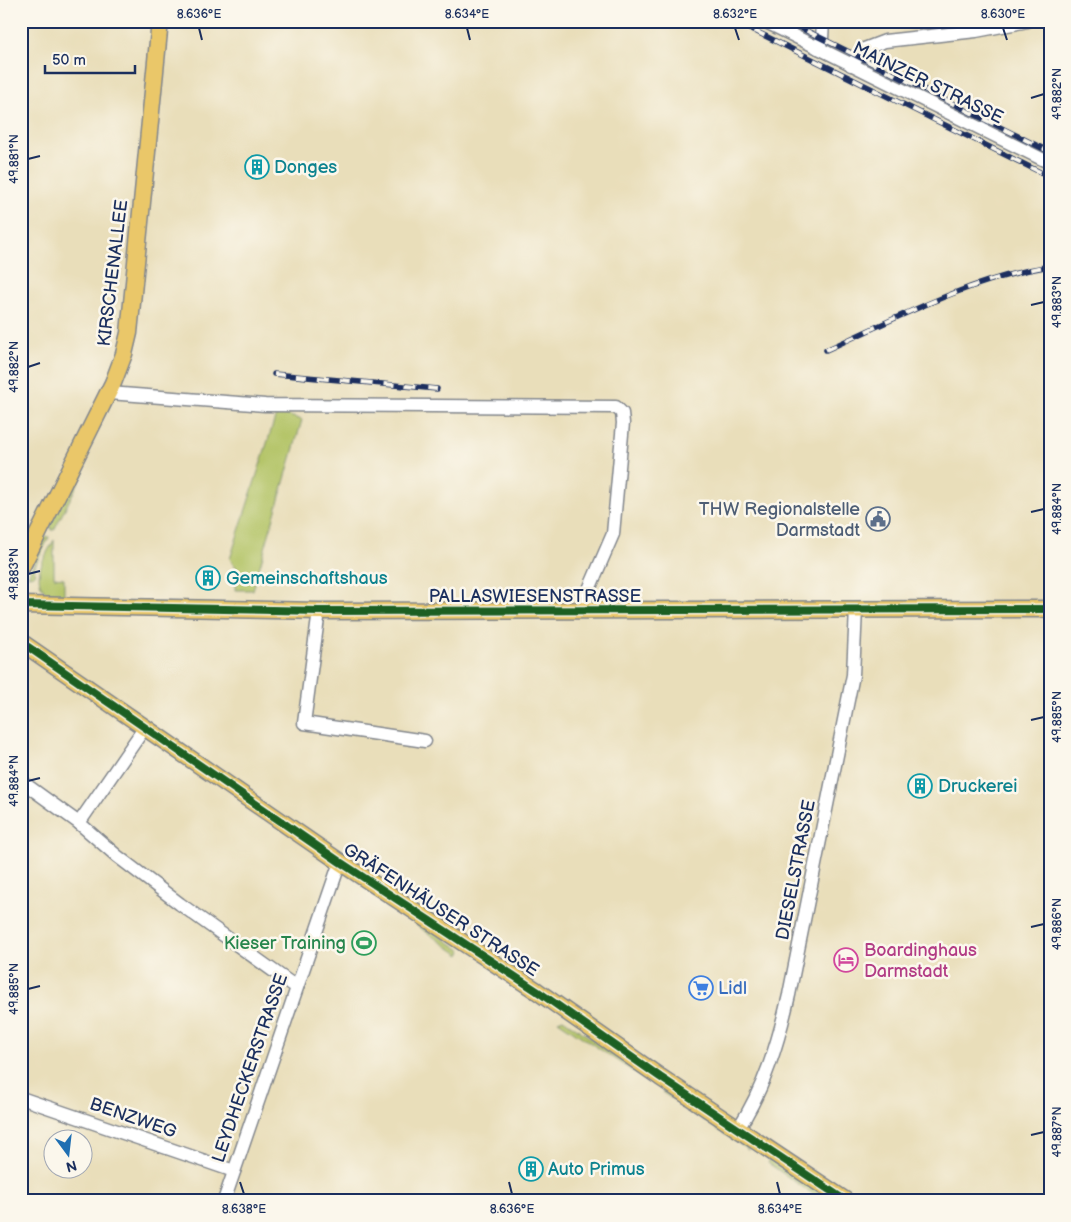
<svg xmlns="http://www.w3.org/2000/svg" width="1071" height="1222" font-family="'Balsamiq Sans',sans-serif">
	<rect width="100%" height="100%" fill="#fbf7ec"/>
	<filter id="ink" filterUnits="userSpaceOnUse"><feTurbulence type="fractalNoise" baseFrequency=".02" numOctaves="2"/><feDisplacementMap in="SourceGraphic" scale="10" xChannelSelector="R" yChannelSelector="G"/><feConvolveMatrix kernelMatrix="1 2 1 2 8 2 1 2 1" color-interpolation-filters="sRGB"/></filter>
	<filter id="wash" filterUnits="userSpaceOnUse"><feTurbulence type="fractalNoise" baseFrequency=".0096" numOctaves="4" result="noise"/><feDisplacementMap in="SourceGraphic" scale="20" xChannelSelector="R" yChannelSelector="G"/><feGaussianBlur stdDeviation="1.12" result="paint"/><feColorMatrix in="noise" values="0 0 0 0 0 0 0 0 0 0 0 0 0 0 0 0 0 1.4 0 .05"/><feComposite in="paint" operator="in"/></filter>
	<g filter="url(#wash)">
		<rect width="100%" height="100%" fill="#e9deba"/>
		<g fill="#b4c467" stroke="#687a62">
			<polygon points="277,412 302,420 253,590 235,590 236,567 230,559"/>
			<polygon points="77,469 84,472 54,530 52,530 50,525"/>
			<polygon points="45,537 49,537 35,566 34,575 28,576"/>
			<path d="M54,540V577L64,578V596L46,592C30,577 46,555 54,540Z"/>
			<polygon points="418,921 462,951 460,955 416,925"/>
			<polygon points="563,1019 642,1073 647,1081 558,1021"/>
			<polygon points="667,1090 748,1145 748,1150 662,1092"/>
			<polygon points="770,1159 829,1199 828,1201 823,1201 768,1163"/>
		</g>
	</g>
	<g filter="url(#ink)">
		<g fill="none" stroke-linecap="round" stroke-linejoin="round">
			<g stroke="#82868c" stroke-width="15">
				<g id="minor">
					<polyline points="764,21 1050,163"/>
					<polyline points="818,48 822,39 823,21"/>
					<polyline points="851,65 864,49 885,41 976,31 1028,21"/>
					<polyline points="109,393 265,405 616,407 622,413 623,423 613,534 587,594 586,611"/>
					<polyline points="319,611 304,723 425,741"/>
					<polyline points="21,781 79,823 117,856 180,904 296,987"/>
					<polyline points="79,823 145,727"/>
					<polyline points="21,1098 234,1171"/>
					<path d="M738,1129C765,1087 778,1043 789,995L853,675L856,609"/>
					<polyline points="224,1201 340,862"/>
				</g>
			</g>
			<g stroke="#82868c" stroke-width="19">
				<g id="major">
					<polyline points="21,568 113,383 124,354 129,333 160,21"/>
					<polyline points="21,605 319,611 1050,609"/>
					<polyline points="21,642 340,862 537,991 660,1077 846,1201"/>
				</g>
			</g>
			<use href="#minor" stroke="#fff" stroke-width="12"/>
			<use href="#major" stroke="#eac769" stroke-width="16"/>
			<g stroke="#1b2f5e" stroke-width="5.5">
				<g id="rail">
					<polyline points="735,21 1050,177"/>
					<polyline points="787,21 1050,152"/>
					<path d="M826,350C899,317 970,279 1050,266"/>
					<polyline points="274,374 437,389"/>
				</g>
			</g>
			<use href="#rail" stroke="#fbf7ec" stroke-width="4" stroke-dasharray="11" stroke-linecap="butt"/>
			<g stroke="#fbf7ec" stroke-width="11">
				<g id="cycleway">
					<polyline points="21,605 319,611 1050,609"/>
					<polyline points="21,642 340,862 537,991 660,1077 846,1201"/>
				</g>
			</g>
			<use href="#cycleway" stroke="#1b5e20" stroke-width="8"/>
		</g>
	</g>
	<path fill="none" stroke="#1b2f5e" stroke-width="2" d="M199,28L202,40M467,28L470,40M735,28L739,40M1003,28L1007,40M1031,98L1044,94M28,159L40,156M1031,305L1044,302M28,367L40,363M1031,512L1044,509M28,574L40,571M1031,720L1044,717M28,781L40,778M1031,927L1044,924M28,989L40,986M1031,1135L1044,1132M240,1182L244,1194M509,1182L512,1194M777,1182L780,1194"/>
	<defs>
		<g id="building-ring" transform="scale(1.25)"><circle r="9.5" fill="#fbf7ec" stroke="#0f9aa8" stroke-width="1.5"/><path d="M-4-6H4V6H1V3H-1V6H-4ZM-2.5-4.3h1.7v1.8h-1.7ZM.8-4.3h1.7v1.8H.8ZM-2.5-1h1.7V.8h-1.7ZM.8-1h1.7V.8H.8Z" fill="#0f9aa8"/></g>
		<g id="civic-ring" transform="scale(1.25)"><circle r="9.5" fill="#fbf7ec" stroke="#5c6f8a" stroke-width="1.5"/><path d="M-.6-6.5H3V-4.5H.6V-3L4-1V1h2V6H-6V1h2V-1L-.6-3ZM-1.2 2.5V6h2.4V2.5Z" fill="#5c6f8a"/></g>
		<g id="stadium-ring" transform="scale(1.25)"><circle r="9.5" fill="#fbf7ec" stroke="#2e9e5b" stroke-width="1.5"/><path d="M0-5a6.5 5 0 1 0 0 10a6.5 5 0 1 0 0-10ZM-3.5-1.8h7v3.6h-7Z" fill="#2e9e5b"/></g>
		<g id="hotel-ring" transform="scale(1.25)"><circle r="9.5" fill="#fbf7ec" stroke="#d1479c" stroke-width="1.5"/><path d="M-6-4.5h1.5V1H6V5H4.5V3h-9V5H-6ZM-4 0a1.8 1.8 0 1 1 3.6 0ZM.5 0V-2.5h3Q6-2.5 6 0Z" fill="#d1479c"/></g>
		<g id="supermarket-ring" transform="scale(1.25)"><circle r="9.5" fill="#fbf7ec" stroke="#3f7fe0" stroke-width="1.5"/><path d="M-6-5.5h2.5l.6 2H6L4.5 2H-2.5L-4.4-4H-6ZM-1.5 3.2a1.3 1.3 0 1 0 .1 0ZM3 3.2a1.3 1.3 0 1 0 .1 0Z" fill="#3f7fe0"/></g>
	</defs>
	<g fill-rule="evenodd">
		<use href="#building-ring" x="257" y="167"/>
		<use href="#civic-ring" x="878" y="519"/>
		<use href="#building-ring" x="208" y="578"/>
		<use href="#building-ring" x="920" y="786"/>
		<use href="#stadium-ring" x="364" y="943"/>
		<use href="#hotel-ring" x="846" y="960"/>
		<use href="#supermarket-ring" x="701" y="988"/>
		<use href="#building-ring" x="531" y="1169"/>
	</g>
	<g text-anchor="middle" dominant-baseline="central" stroke-width="5" stroke-linejoin="round" paint-order="stroke">
		<g font-size="18" fill="#1b2f5e" stroke="#fbf7ec">
			<text transform="translate(928 83) rotate(26)">MAINZER STRASSE</text>
			<text transform="translate(113 273) rotate(-83)">KIRSCHENALLEE</text>
			<text x="535" y="596">PALLASWIESENSTRASSE</text>
			<text transform="translate(796 870) rotate(-79)">DIESELSTRASSE</text>
			<text transform="translate(441 910) rotate(33)">GRÄFENHÄUSER STRASSE</text>
			<text transform="translate(250 1068) rotate(-71)">LEYDHECKERSTRASSE</text>
			<text transform="translate(133 1118) rotate(19)">BENZWEG</text>
		</g>
		<g font-size="18" fill="#0d838f" stroke="#fbf7ec" text-anchor="start">
			<text x="274" y="167">Donges</text>
			<text x="226" y="578">Gemeinschaftshaus</text>
			<text x="938" y="786">Druckerei</text>
			<text x="548" y="1169">Auto Primus</text>
		</g>
		<g font-size="18" fill="#4e5e75" stroke="#fbf7ec" text-anchor="end">
			<text x="860" y="509">THW Regionalstelle<tspan x="860" dy="21">Darmstadt</tspan></text>
		</g>
		<g font-size="18" fill="#27864d" stroke="#fbf7ec" text-anchor="end">
			<text x="346" y="943">Kieser Training</text>
		</g>
		<g font-size="18" fill="#b23c85" stroke="#fbf7ec" text-anchor="start">
			<text x="864" y="950">Boardinghaus<tspan x="864" dy="21">Darmstadt</tspan></text>
		</g>
		<g font-size="18" fill="#366cbe" stroke="#fbf7ec" text-anchor="start">
			<text x="718" y="988">Lidl</text>
		</g>
	</g>
	<rect width="1071" height="1222" fill="none" stroke="#fbf7ec" stroke-width="55"/>
	<g transform="translate(68 1154) rotate(165)"><circle r="24" fill="#fbf7ec" stroke="#a1a7b3"/>
	<path d="M0-4L9 19L0 12L-9 19Z" fill="#1f6fb2"/>
	<text y="-8" font-size="14" font-weight="bold" text-anchor="middle" fill="#1b2f5e">N</text>
	</g>
	<path d="M45 65v8h90v-8" fill="none" stroke="#1b2f5e" stroke-width="2.5"/>
	<text x="52" y="65" font-size="15" fill="#1b2f5e" stroke="#fbf7ec" stroke-width="4" paint-order="stroke">50 m</text>
	<rect x="28" y="28" width="1016" height="1166" fill="none" stroke="#1b2f5e" stroke-width="2"/>
	<g font-size="12" text-anchor="middle" fill="#1b2f5e">
		<text x="199" y="18">8.636°E</text>
		<text x="467" y="18">8.634°E</text>
		<text x="735" y="18">8.632°E</text>
		<text x="1003" y="18">8.630°E</text>
		<text transform="translate(1057 94) rotate(-90)" y="4">49.882°N</text>
		<text transform="translate(14 159) rotate(-90)" y="4">49.881°N</text>
		<text transform="translate(1057 302) rotate(-90)" y="4">49.883°N</text>
		<text transform="translate(14 367) rotate(-90)" y="4">49.882°N</text>
		<text transform="translate(1057 509) rotate(-90)" y="4">49.884°N</text>
		<text transform="translate(14 574) rotate(-90)" y="4">49.883°N</text>
		<text transform="translate(1057 717) rotate(-90)" y="4">49.885°N</text>
		<text transform="translate(14 781) rotate(-90)" y="4">49.884°N</text>
		<text transform="translate(1057 924) rotate(-90)" y="4">49.886°N</text>
		<text transform="translate(14 989) rotate(-90)" y="4">49.885°N</text>
		<text transform="translate(1057 1132) rotate(-90)" y="4">49.887°N</text>
		<text x="244" y="1213">8.638°E</text>
		<text x="512" y="1213">8.636°E</text>
		<text x="780" y="1213">8.634°E</text>
	</g>
</svg>
